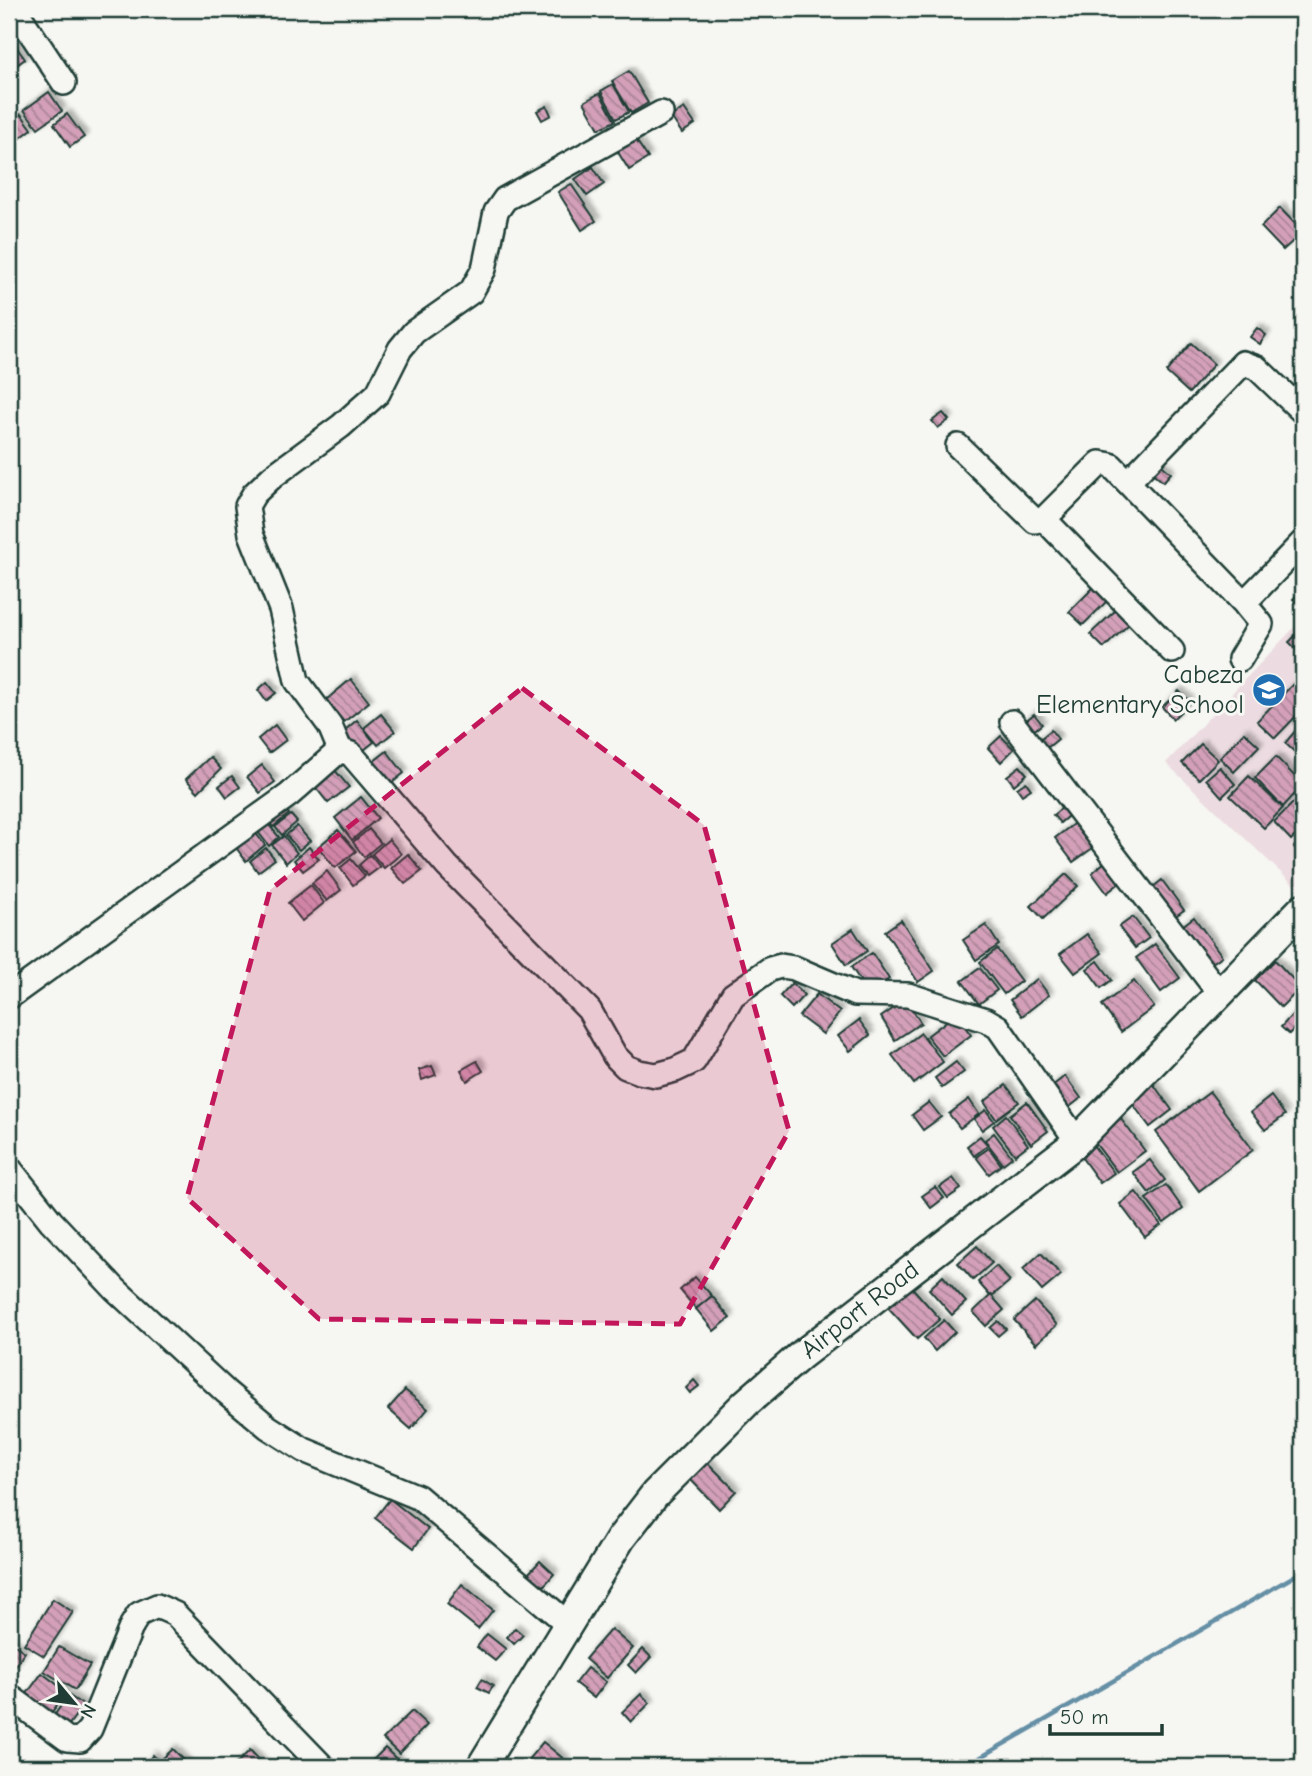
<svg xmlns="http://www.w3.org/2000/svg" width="1312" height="1776" font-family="'Comic Neue',sans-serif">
	<defs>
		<pattern id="building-back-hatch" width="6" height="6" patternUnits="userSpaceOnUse" patternTransform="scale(1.75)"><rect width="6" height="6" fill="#d4a0b9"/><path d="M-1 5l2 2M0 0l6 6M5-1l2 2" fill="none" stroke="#ab8497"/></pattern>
		<filter id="shadow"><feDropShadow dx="4" dy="-4" stdDeviation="2" flood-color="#0004"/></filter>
	</defs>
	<rect width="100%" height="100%" fill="#f6f6f2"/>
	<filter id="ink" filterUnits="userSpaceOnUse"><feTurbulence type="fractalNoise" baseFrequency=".0143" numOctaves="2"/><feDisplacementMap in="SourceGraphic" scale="14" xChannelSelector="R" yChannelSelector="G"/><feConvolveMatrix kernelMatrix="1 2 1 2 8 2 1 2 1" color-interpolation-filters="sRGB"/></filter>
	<g filter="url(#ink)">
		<polygon fill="#ecdce1" points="1303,618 1303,883 1298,889 1166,763"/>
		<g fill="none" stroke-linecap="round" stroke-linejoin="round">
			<polyline stroke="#658fa5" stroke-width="4.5" points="964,1767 1303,1571"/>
		</g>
		<g fill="url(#building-back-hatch)" stroke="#1f3d34" stroke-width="2" filter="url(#shadow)">
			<polygon points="9,37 25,59 9,71"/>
			<polygon points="629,71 648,103 631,113 612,81"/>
			<polygon points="613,84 629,112 616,119 601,91"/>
			<polygon points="49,92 62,111 38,128 24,110"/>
			<polygon points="600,93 615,121 599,129 584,102"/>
			<polygon points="547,106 551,115 542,120 537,111"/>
			<polygon points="684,108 695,124 682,133 671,117"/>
			<polygon points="21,114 32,129 19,139 9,123"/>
			<polygon points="67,114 84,137 70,147 54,124"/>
			<polygon points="634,137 648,158 629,170 616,149"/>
			<polygon points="593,167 604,184 587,196 575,179"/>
			<polygon points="571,184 596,221 582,230 558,192"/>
			<polygon points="1280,208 1303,232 1283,250 1261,227"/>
			<polygon points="1257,328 1266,335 1260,344 1250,337"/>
			<polygon points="1191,343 1214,364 1189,393 1166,372"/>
			<polygon points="943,413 949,420 938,428 932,421"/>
			<polygon points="1157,461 1171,473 1163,482 1149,470"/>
			<polygon points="1095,586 1108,600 1083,625 1069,612"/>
			<polygon points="1303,589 1303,609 1293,599"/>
			<polygon points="1117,609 1130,623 1104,648 1090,634"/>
			<polygon points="1303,628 1303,656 1289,642"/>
			<polygon points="351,679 369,702 344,722 326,700"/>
			<polygon points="1298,679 1303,684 1303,709 1275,738 1257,721"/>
			<polygon points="267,682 276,693 266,701 258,690"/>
			<polygon points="1179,691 1190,702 1173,719 1162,707"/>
			<polygon points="381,714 395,731 378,745 364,728"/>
			<polygon points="1034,714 1042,724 1031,733 1023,723"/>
			<polygon points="357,720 374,742 355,757 338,736"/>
			<polygon points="1303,722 1303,758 1302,759 1285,743"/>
			<polygon points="275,725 286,740 269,753 258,739"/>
			<polygon points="1051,730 1058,739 1041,753 1034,744"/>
			<polygon points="1244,732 1259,746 1234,772 1220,758"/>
			<polygon points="1001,736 1014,749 1001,762 988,748"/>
			<polygon points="1201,744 1218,760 1199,779 1182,763"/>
			<polygon points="387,751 404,773 387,787 369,765"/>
			<polygon points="210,757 221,769 198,792 186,779"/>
			<polygon points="1276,757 1303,785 1283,807 1255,778"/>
			<polygon points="329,763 349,787 328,803 309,779"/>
			<polygon points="262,765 275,782 260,793 247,777"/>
			<polygon points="1020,766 1027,774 1014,785 1007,776"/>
			<polygon points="1220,767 1235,784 1222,797 1206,779"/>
			<polygon points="232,776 240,787 227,797 219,786"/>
			<polygon points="1249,776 1283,808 1264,828 1230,796"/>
			<polygon points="1026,782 1031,789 1022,795 1017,788"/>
			<polygon points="1303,793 1303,828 1291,840 1274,822"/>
			<polygon points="361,797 378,818 352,840 335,818"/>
			<polygon points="280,802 289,814 273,827 264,815"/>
			<polygon points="1062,808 1068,816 1060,823 1053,815"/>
			<polygon points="261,815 279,837 269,846 252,824"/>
			<polygon points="291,815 297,822 282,835 275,827"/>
			<polygon points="1076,822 1094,847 1073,862 1055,838"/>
			<polygon points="250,826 265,845 246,861 231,841"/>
			<polygon points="297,826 310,841 299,850 286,835"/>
			<polygon points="369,829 381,843 364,857 353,842"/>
			<polygon points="338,830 356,851 335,868 318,847"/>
			<polygon points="284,836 297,853 286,863 272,845"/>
			<polygon points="1303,838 1303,857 1294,847"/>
			<polygon points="389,839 401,854 384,868 372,854"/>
			<polygon points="309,847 319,859 303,871 294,860"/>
			<polygon points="266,848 275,859 258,872 250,861"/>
			<polygon points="408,854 422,871 405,884 391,868"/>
			<polygon points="370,855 380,867 368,876 359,865"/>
			<polygon points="351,859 365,876 353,885 340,868"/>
			<polygon points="1106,861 1122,881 1107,893 1092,873"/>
			<polygon points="327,871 341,890 327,901 312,883"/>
			<polygon points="1066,874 1078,886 1043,919 1031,906"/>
			<polygon points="1162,880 1184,910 1170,920 1148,891"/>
			<polygon points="311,885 324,903 302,921 288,903"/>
			<polygon points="1133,917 1149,938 1135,948 1119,927"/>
			<polygon points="1194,917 1222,956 1205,968 1177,930"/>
			<polygon points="901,920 934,971 918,982 885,931"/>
			<polygon points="986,925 999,945 976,960 963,940"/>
			<polygon points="853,929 867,951 846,965 832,943"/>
			<polygon points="1087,934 1102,953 1075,973 1060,954"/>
			<polygon points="1155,944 1180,978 1161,992 1136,958"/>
			<polygon points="997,949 1021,981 1004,994 980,962"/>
			<polygon points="872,953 889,979 868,992 851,967"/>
			<polygon points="1275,960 1301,988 1281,1007 1255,980"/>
			<polygon points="1098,961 1112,980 1101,988 1087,969"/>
			<polygon points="980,968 997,990 979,1004 962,981"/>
			<polygon points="1037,979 1049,995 1022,1016 1010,1000"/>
			<polygon points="1134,981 1154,1007 1121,1032 1102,1005"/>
			<polygon points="792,983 804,995 792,1008 780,996"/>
			<polygon points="817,994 840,1012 823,1034 799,1016"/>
			<polygon points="906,1000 921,1023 895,1040 881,1017"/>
			<polygon points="1303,1003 1303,1019 1289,1034 1281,1027"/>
			<polygon points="956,1014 971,1035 943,1056 927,1036"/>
			<polygon points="859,1020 870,1035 850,1051 838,1036"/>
			<polygon points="921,1033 943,1062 914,1084 892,1055"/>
			<polygon points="477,1061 483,1071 467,1081 461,1070"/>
			<polygon points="956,1062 964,1072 942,1088 935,1078"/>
			<polygon points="432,1066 436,1075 422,1080 419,1070"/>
			<polygon points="1065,1076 1081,1098 1067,1109 1051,1087"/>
			<polygon points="1149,1078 1172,1110 1150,1127 1126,1095"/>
			<polygon points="1006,1085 1019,1102 996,1119 984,1102"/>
			<polygon points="1210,1092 1253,1150 1199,1191 1156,1132"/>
			<polygon points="1271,1096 1285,1115 1265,1130 1251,1112"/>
			<polygon points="969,1099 979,1114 960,1128 949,1114"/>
			<polygon points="929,1102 941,1117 923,1130 912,1115"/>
			<polygon points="1027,1102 1048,1131 1031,1144 1010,1115"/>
			<polygon points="986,1110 994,1121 982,1130 974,1119"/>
			<polygon points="1006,1115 1028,1145 1015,1155 993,1126"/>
			<polygon points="1118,1115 1145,1151 1117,1172 1090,1136"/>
			<polygon points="994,1133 1012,1157 1003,1164 985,1140"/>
			<polygon points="980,1136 988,1145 974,1156 967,1146"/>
			<polygon points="1090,1141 1114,1173 1100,1183 1077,1151"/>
			<polygon points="989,1148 1001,1165 989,1174 976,1157"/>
			<polygon points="1150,1160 1165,1180 1149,1193 1133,1172"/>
			<polygon points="953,1178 961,1189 948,1198 940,1187"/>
			<polygon points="1166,1185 1183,1209 1164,1223 1146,1199"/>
			<polygon points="935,1187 944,1198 931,1208 922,1196"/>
			<polygon points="1136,1192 1161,1225 1145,1237 1120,1204"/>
			<polygon points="977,1246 992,1263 973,1280 958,1263"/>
			<polygon points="1041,1253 1061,1275 1042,1291 1023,1269"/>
			<polygon points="996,1266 1010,1281 991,1297 978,1282"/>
			<polygon points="943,1276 966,1302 952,1315 929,1289"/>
			<polygon points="695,1277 712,1296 696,1309 680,1290"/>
			<polygon points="908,1283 940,1319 917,1339 885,1304"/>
			<polygon points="991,1295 1004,1310 986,1326 973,1312"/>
			<polygon points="712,1296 730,1318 714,1331 696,1309"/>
			<polygon points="1035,1301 1057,1325 1036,1344 1014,1320"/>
			<polygon points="944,1320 955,1332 935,1351 924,1338"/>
			<polygon points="998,1321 1006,1329 998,1336 990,1328"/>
			<polygon points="694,1380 699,1386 690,1393 686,1388"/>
			<polygon points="405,1390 428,1409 411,1429 388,1409"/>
			<polygon points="704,1459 736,1491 719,1509 687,1476"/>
			<polygon points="390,1499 428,1529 414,1548 375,1518"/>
			<polygon points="540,1561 554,1574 542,1588 527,1575"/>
			<polygon points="462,1584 493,1610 478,1629 447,1604"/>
			<polygon points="53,1599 73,1612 44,1656 24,1644"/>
			<polygon points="515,1628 523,1635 514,1644 507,1637"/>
			<polygon points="611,1629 633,1648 607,1678 585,1659"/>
			<polygon points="487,1634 506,1649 495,1661 477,1647"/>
			<polygon points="9,1641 25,1652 9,1676"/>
			<polygon points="59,1647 90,1665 75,1690 44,1671"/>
			<polygon points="643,1649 651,1657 636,1673 628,1665"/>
			<polygon points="587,1668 606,1682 594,1698 575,1683"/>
			<polygon points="42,1673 67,1692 48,1717 23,1699"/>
			<polygon points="482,1679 493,1686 489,1693 477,1687"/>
			<polygon points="641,1694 650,1703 631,1722 622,1712"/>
			<polygon points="68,1695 83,1705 68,1726 54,1716"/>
			<polygon points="412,1711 427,1725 399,1754 383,1739"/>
			<polygon points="543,1742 565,1760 559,1767 530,1767 525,1763"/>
			<polygon points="385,1748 405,1767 366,1767"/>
			<polygon points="173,1749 189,1765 187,1767 168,1767 161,1760"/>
			<polygon points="250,1750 266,1767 233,1767"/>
			<polygon points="153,1755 165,1767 142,1767"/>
		</g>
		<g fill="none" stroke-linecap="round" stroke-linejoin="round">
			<g stroke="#1f3d34" stroke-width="28">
				<g id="minor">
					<polyline points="15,9 64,83"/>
					<polyline points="958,446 1035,521 1044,519 1100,463 1111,465 1246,605"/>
					<polyline points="1128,482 1243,363 1257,368 1303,412"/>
					<polyline points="1044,519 1172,651"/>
					<polyline points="1240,659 1261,624 1247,607 1246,601 1303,542"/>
					<polyline points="1012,722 1220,994"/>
					<polyline points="340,750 330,726 297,681 281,609 251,534 247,506 254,494 273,476 341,426 378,393 400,349 414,332 471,292 484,269 496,212 505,199 661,113"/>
					<polyline points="9,997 289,795 340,750 351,754 447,866 589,1010 615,1056 626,1067 639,1072 656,1075 675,1070 694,1061 733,995 770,969 781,966 794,968 855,994 908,995 986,1020 998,1027 1077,1141"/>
					<polyline points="9,1168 51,1221 115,1289 226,1392 268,1427 304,1450 418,1497 568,1624"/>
					<polyline points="9,1696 67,1739 80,1740 90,1729 132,1625 139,1614 157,1606 175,1614 323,1767"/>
				</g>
			</g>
			<g stroke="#1f3d34" stroke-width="33">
				<polyline id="major" points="481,1767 621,1538 655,1494 746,1403 800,1356 1072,1146 1303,908"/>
			</g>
			<use href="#minor" stroke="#f6f6f2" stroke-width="23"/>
			<use href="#major" stroke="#f6f6f2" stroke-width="28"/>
		</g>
	</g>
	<path fill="#c2185b" fill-opacity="0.2" stroke="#c2185b" stroke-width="5" stroke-dasharray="14 9" stroke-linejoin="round" d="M522,688L704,825L789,1131L680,1324L319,1319L187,1198L270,890Z"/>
	<defs>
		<g id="school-disc" transform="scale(1.75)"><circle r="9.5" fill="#1f6fb2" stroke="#f6f6f2"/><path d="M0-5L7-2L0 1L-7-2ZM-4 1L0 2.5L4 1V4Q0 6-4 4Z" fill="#fff"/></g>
	</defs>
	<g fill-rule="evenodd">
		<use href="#school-disc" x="1269" y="690"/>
	</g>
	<g text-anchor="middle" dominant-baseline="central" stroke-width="6" stroke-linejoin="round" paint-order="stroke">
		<g font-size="26" fill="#1f3d34" stroke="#f6f6f2" text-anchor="end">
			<text x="1244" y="675">Cabeza<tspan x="1244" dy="30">Elementary School</tspan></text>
		</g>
		<g font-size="26" fill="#1f3d34" stroke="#f6f6f2">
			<text transform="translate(860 1310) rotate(-38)">Airport Road</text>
		</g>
	</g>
	<rect width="1312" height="1776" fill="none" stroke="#f6f6f2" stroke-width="35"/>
	<rect x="18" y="18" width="1277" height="1741" fill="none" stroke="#1f3d34" stroke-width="2.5" filter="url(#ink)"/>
	<g transform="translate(74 1703) rotate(119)" stroke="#f6f6f2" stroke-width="5" paint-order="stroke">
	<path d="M0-5L12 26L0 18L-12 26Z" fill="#1f3d34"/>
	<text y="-10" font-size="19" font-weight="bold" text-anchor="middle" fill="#1f3d34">N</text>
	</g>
	<path d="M1050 1724v10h112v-10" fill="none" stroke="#1f3d34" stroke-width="3.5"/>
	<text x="1060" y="1724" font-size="21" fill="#1f3d34" stroke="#f6f6f2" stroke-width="5" paint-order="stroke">50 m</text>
</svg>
